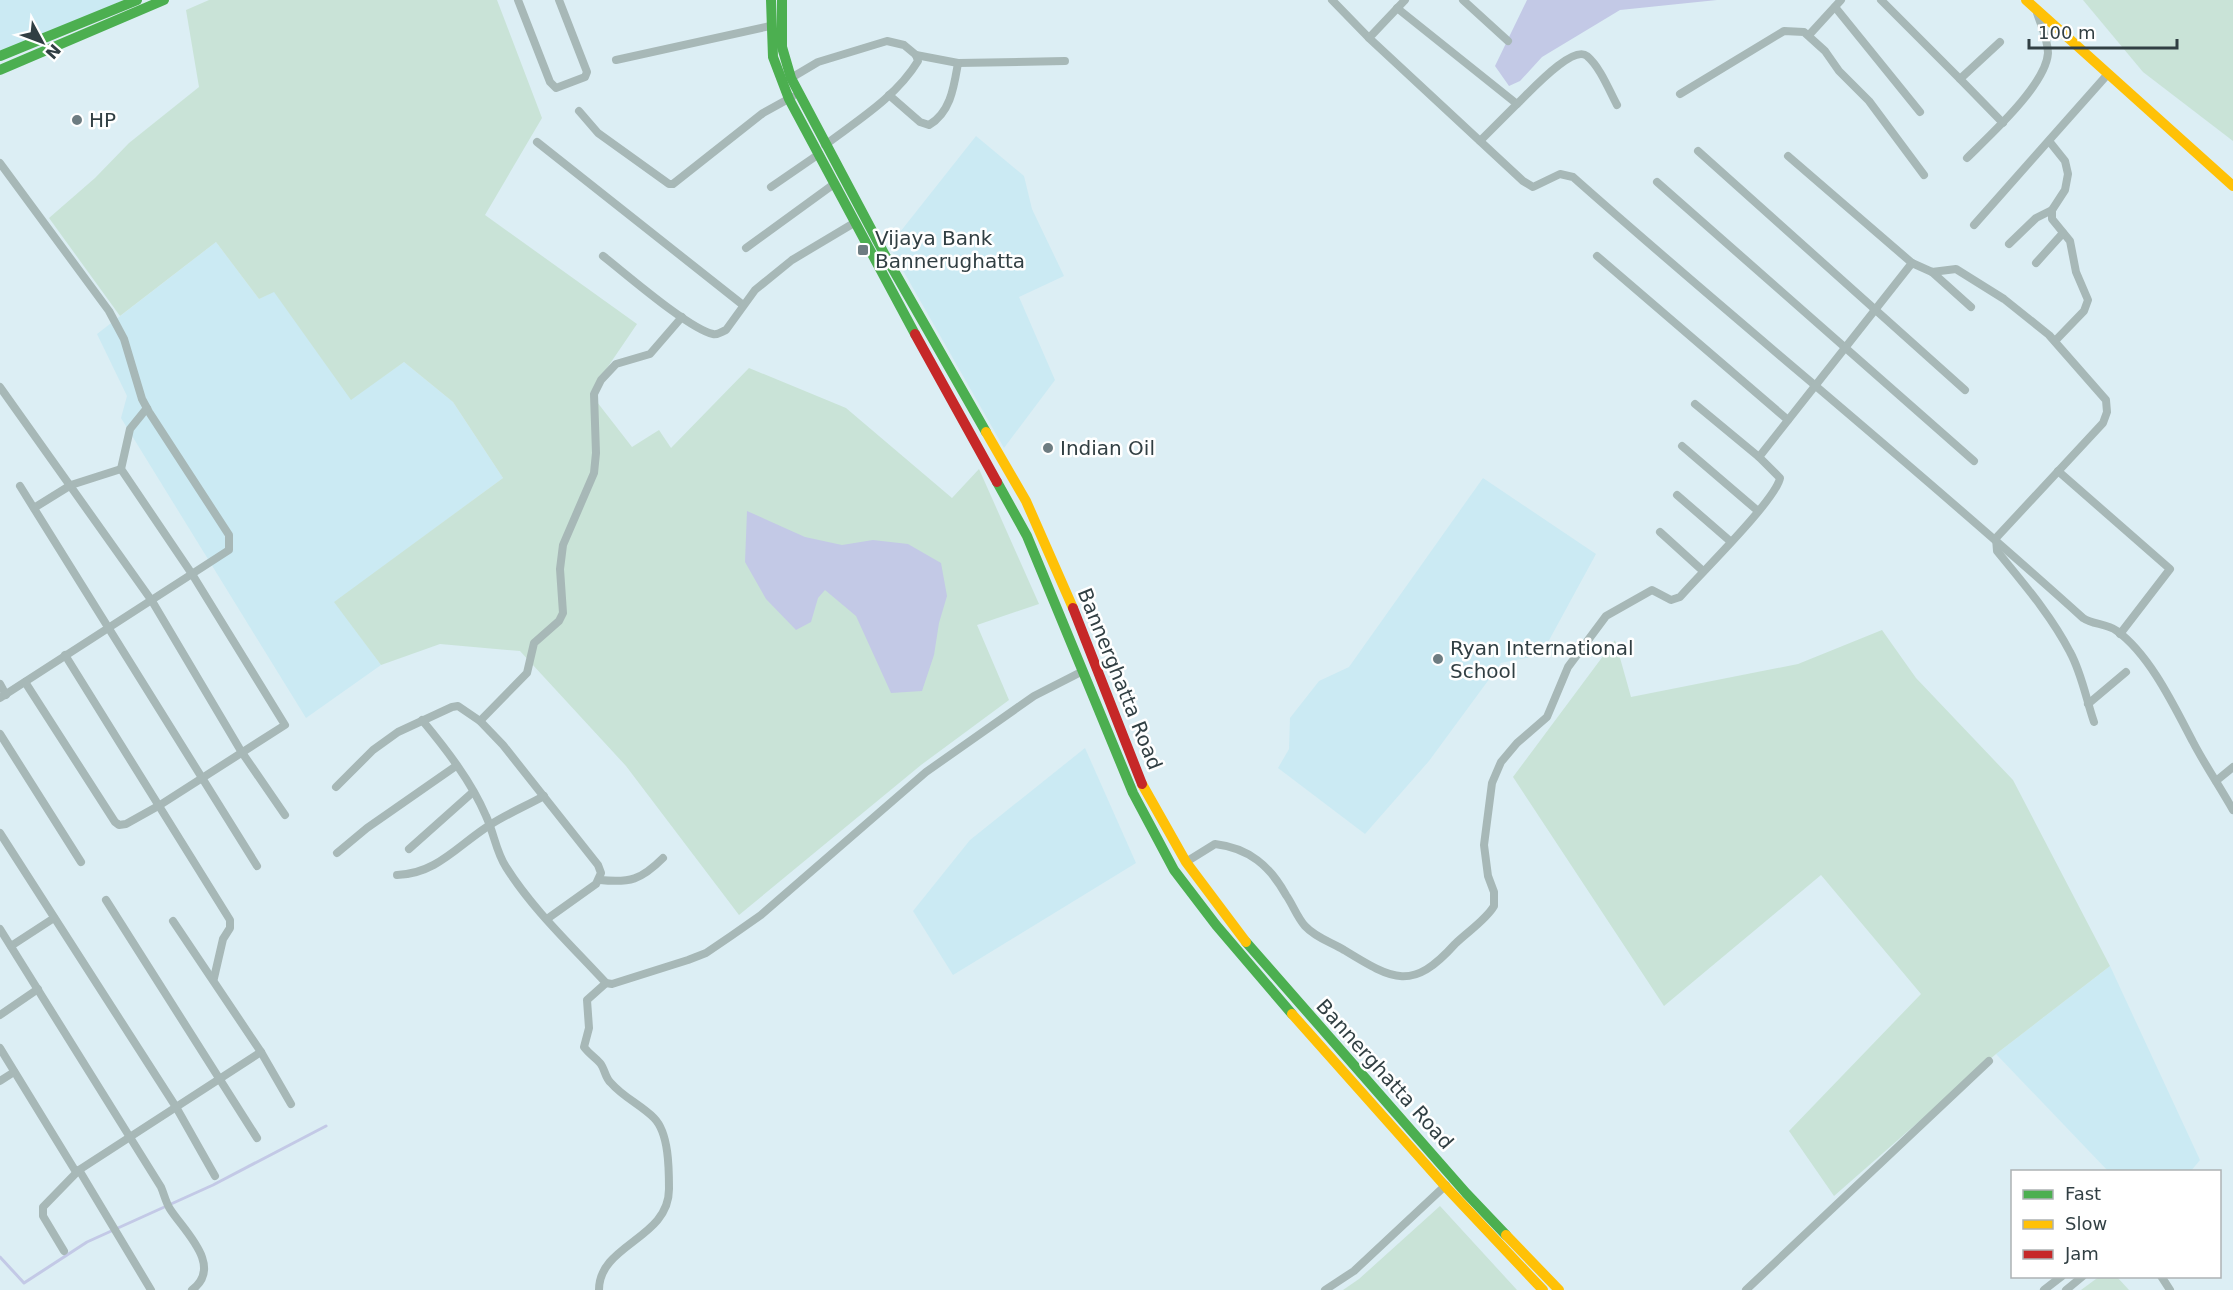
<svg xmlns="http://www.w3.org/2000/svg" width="2233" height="1290" font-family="'DejaVu Sans',sans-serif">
	<rect width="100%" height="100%" fill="#dceef4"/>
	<g fill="#cbeaf3">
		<polygon points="0,0 124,0 0,55"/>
		<polygon points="976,136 1024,176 1032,209 1064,276 1019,297 1055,380 1004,448 889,246"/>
		<polygon points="216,242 259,299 274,291 351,399 404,362 453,402 503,478 335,602 381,665 306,718 121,418 127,396 97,334"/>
		<polygon points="1483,478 1596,554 1541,655 1501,663 1429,761 1365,834 1278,768 1289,749 1290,718 1319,681 1349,667"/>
		<polygon points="1085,748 1136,863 953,975 913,911 970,840"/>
		<polygon points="2110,966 2200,1160 2191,1171 2108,1171 1996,1054"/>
	</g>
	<g fill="#c9e3d7">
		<polygon points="209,0 497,0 542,118 485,215 637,324 590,393 632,447 659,430 671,448 749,368 846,408 952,498 979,469 1039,604 977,625 1009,700 921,765 739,915 626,766 520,651 440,644 381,665 334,602 503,478 453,402 404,362 351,400 274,292 259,299 216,242 120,316 49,218 95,178 129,143 199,87 186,10"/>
		<polygon points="2083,0 2233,0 2233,141 2143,72"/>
		<polygon points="1882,630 1916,678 2013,780 2110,966 1996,1054 1834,1196 1789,1131 1921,994 1821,875 1664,1006 1513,777 1615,640 1631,697 1798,664"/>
		<polygon points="1440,1206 1517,1290 1343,1290 1359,1279"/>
		<polygon points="2100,1276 2117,1277 2129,1290 2081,1290"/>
	</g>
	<g fill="#c3c9e6">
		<polygon points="1527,0 1717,0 1620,10 1542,57 1520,81 1509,86 1495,66"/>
		<polygon points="747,511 805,537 842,545 873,540 908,544 941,563 947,596 939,623 934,655 922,691 891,693 856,616 825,590 818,598 811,622 796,630 766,599 745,562"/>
	</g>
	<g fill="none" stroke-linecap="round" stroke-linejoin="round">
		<polyline stroke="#c3c9e6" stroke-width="3" points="0,1257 24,1283 87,1242 213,1185 326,1126"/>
		<g stroke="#a7b8b7" stroke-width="8">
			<polyline points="518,0 550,82 556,88 585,77 587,72 559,0"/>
			<polyline points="1332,0 1369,38"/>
			<path d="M1405,0L1369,38L1523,181L1533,187L1560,174L1573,177C1741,326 1916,467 2083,618C2093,625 2106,623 2117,631C2150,655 2174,706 2193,742C2205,765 2220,787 2233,810"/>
			<polyline points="1463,0 1508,41"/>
			<polyline points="1881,0 1960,79 2000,42"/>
			<polyline points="1835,7 1920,112"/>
			<polyline points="1397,8 1517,104 1480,141"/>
			<polyline points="1809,35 1841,0"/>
			<polyline points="916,55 958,63 1065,61"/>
			<polyline points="616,60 770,26"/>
			<path d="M791,78L818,62L887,41L904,45L916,55L918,61C896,97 858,120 825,145"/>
			<polyline points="1960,79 2003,123"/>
			<polyline points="1680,94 1784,31 1804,32 1825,51 1839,71 1869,101 1924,175"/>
			<path d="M889,95L920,122L929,125C951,112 954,86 958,63"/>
			<path d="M1517,104C1528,94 1572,44 1587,56C1600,67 1609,90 1617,105"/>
			<polyline points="579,111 598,133 669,184 673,184 763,113 792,97"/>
			<polyline points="2049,141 2065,161 2068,174 2065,190 2052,210 2052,219 2070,241 2076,272 2088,300 2084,311 2055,341"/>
			<polyline points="537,142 743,305"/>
			<polyline points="1698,151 1965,390"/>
			<path d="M1788,156L1912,263L1932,272L1956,269L2004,299L2049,335L2106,400L2107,412L2103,423L1996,538L1997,551C2023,583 2051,615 2070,652C2082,674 2086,699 2094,722"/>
			<path d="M1967,158C1989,136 2046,85 2048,53C2048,40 2041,25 2037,13"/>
			<polyline points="0,163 109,311 124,339 142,399 149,412 229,535 229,550 0,698"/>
			<polyline points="1657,182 1974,461"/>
			<polyline points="771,187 819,154"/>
			<polyline points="1974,225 2107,75"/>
			<polyline points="2009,244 2036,218 2052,210"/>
			<polyline points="746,248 834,184"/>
			<path d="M603,256C625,273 689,329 713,334C718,335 721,332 726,330L755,290L792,260L854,223"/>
			<polyline points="1597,256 1788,420"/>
			<polyline points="2036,263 2063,233"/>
			<polyline points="1932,272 1971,307"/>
			<polyline points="0,387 152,601 241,751 285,815"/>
			<polyline points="1695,404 1759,457"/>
			<polyline points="1682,446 1758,511"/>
			<polyline points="2058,471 2170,569 2120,634"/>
			<polyline points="20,486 257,866"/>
			<polyline points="1677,495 1730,541"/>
			<polyline points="34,508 71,485 121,469"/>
			<polyline points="1660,532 1703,571"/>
			<polyline points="65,655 230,920 230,928 223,939 214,978"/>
			<polyline points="25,682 115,822 119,825 126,824 160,805 285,725 192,574 121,469 130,429 147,408"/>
			<polyline points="0,684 6,695"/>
			<polyline points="2088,704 2126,672"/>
			<path d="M422,720C446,749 471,781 486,816C494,833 496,852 506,867C533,910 572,946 606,983L612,984L688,960L706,953L731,936L761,915L926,772L1034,696L1083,671"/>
			<polyline points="480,721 527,673 534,643 559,621 563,613 560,569 563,545 594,473 596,453 594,394 601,380 616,364 650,354 682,317"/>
			<polyline points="0,734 81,862"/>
			<polyline points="2216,781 2233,767"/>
			<polyline points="336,787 373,750 398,732 452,707 458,706 480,721 503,745 598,865 601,873 596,884 547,919"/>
			<polyline points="0,833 176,1107 215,1176"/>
			<polyline points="409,849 473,792"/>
			<polyline points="337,853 367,828 456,766"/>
			<path d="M1186,862L1215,844C1249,848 1270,866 1286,895C1293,905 1297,917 1305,926C1316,938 1331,942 1344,950C1393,980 1412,992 1455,944C1467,932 1486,920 1494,906V892L1488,876L1484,845L1492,783L1501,762L1517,743L1547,717L1568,667L1606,616L1652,590L1671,600L1680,597C1699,575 1776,500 1780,478L1759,457L1912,263"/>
			<path d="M397,875C437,874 459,844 490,825C507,814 526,806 544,796"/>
			<path d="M600,880C630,883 641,880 663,858"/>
			<polyline points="106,900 257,1138"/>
			<polyline points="173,921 261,1052 291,1104"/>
			<path d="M0,929L161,1187C164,1194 166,1203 170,1209C184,1231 224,1266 192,1290"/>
			<polyline points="11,946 54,918"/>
			<polyline points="0,1015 38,989"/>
			<polyline points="0,1048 76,1172"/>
			<polyline points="0,1081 14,1072"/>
			<polyline points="79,1170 151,1290"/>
			<polyline points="64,1251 43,1216 43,1207 79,1170 261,1052"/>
			<polyline points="2161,1276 2170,1290"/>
			<path d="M599,1290C599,1244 669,1239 669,1189C669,1169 669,1133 654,1118C641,1105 623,1097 611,1083C605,1078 605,1069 600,1063C595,1057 589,1054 584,1047L589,1028L587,1000L606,983"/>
			<polyline points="1325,1290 1354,1271 1446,1185"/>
			<polyline points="1746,1290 1989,1061"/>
			<polyline points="2044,1290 2062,1276"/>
			<polyline points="2066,1290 2083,1276"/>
		</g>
		<g stroke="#4caf50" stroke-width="10">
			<polyline points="771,0 773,57 789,99 915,334"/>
			<polyline points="782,0 782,47 791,78 886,257 986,432"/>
			<polyline points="0,56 137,0"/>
			<polyline points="0,70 164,0"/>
			<polyline points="997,482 1027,536 1133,793 1174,870 1216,925 1292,1014"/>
			<polyline points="1246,942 1466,1193 1506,1235"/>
		</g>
		<g stroke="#ffc107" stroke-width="10">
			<polyline points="2026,0 2233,186"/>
			<polyline points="986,432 1026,501 1073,608"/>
			<polyline points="1142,784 1186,862 1246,942"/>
			<polyline points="1292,1014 1445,1186 1543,1290"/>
			<polyline points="1506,1235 1559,1290"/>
		</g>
		<g stroke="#c62828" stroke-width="10">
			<polyline points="915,334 997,482"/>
			<polyline points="1073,608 1142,784"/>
		</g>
	</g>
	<g fill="#6d7c81" stroke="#fff" stroke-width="2">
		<circle cx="77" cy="120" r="6"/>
		<rect x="857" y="244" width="12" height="12" rx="3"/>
		<circle cx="1048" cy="448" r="6"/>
		<circle cx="1438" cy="659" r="6"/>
	</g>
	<g text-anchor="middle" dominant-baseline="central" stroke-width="5" stroke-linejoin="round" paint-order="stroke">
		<g font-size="20" fill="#313f43" stroke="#fff" text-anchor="start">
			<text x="89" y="120">HP</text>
			<text x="875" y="238">Vijaya Bank<tspan x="875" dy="23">Bannerughatta</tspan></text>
			<text x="1060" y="448">Indian Oil</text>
			<text x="1450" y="648">Ryan International<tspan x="1450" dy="23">School</tspan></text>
		</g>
		<g font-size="20" fill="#313f43" stroke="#fff">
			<text transform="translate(1120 679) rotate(68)">Bannerghatta Road</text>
			<text transform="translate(1385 1074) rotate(48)">Bannerghatta Road</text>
		</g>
	</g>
	<rect x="2011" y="1170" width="210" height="108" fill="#ffffff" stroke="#adb2b4" stroke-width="1.5"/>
	<rect x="2023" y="1190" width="30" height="9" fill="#4caf50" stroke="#adb2b4" stroke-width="1.5"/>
	<text x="2065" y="1200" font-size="18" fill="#313f43">Fast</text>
	<rect x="2023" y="1220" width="30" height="9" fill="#ffc107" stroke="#adb2b4" stroke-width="1.5"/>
	<text x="2065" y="1230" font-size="18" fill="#313f43">Slow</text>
	<rect x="2023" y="1250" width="30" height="9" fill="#c62828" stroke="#adb2b4" stroke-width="1.5"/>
	<text x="2065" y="1260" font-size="18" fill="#313f43">Jam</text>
	<g transform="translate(42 42) rotate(131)" stroke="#ffffff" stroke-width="4.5" paint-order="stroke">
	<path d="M0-4.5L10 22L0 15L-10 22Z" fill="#313f43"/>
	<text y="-9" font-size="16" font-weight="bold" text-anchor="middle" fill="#313f43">N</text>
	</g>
	<path d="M2029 39v9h148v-9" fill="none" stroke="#313f43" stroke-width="3"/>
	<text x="2038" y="39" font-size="18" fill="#313f43" stroke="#ffffff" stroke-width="4.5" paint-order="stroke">100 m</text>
</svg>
